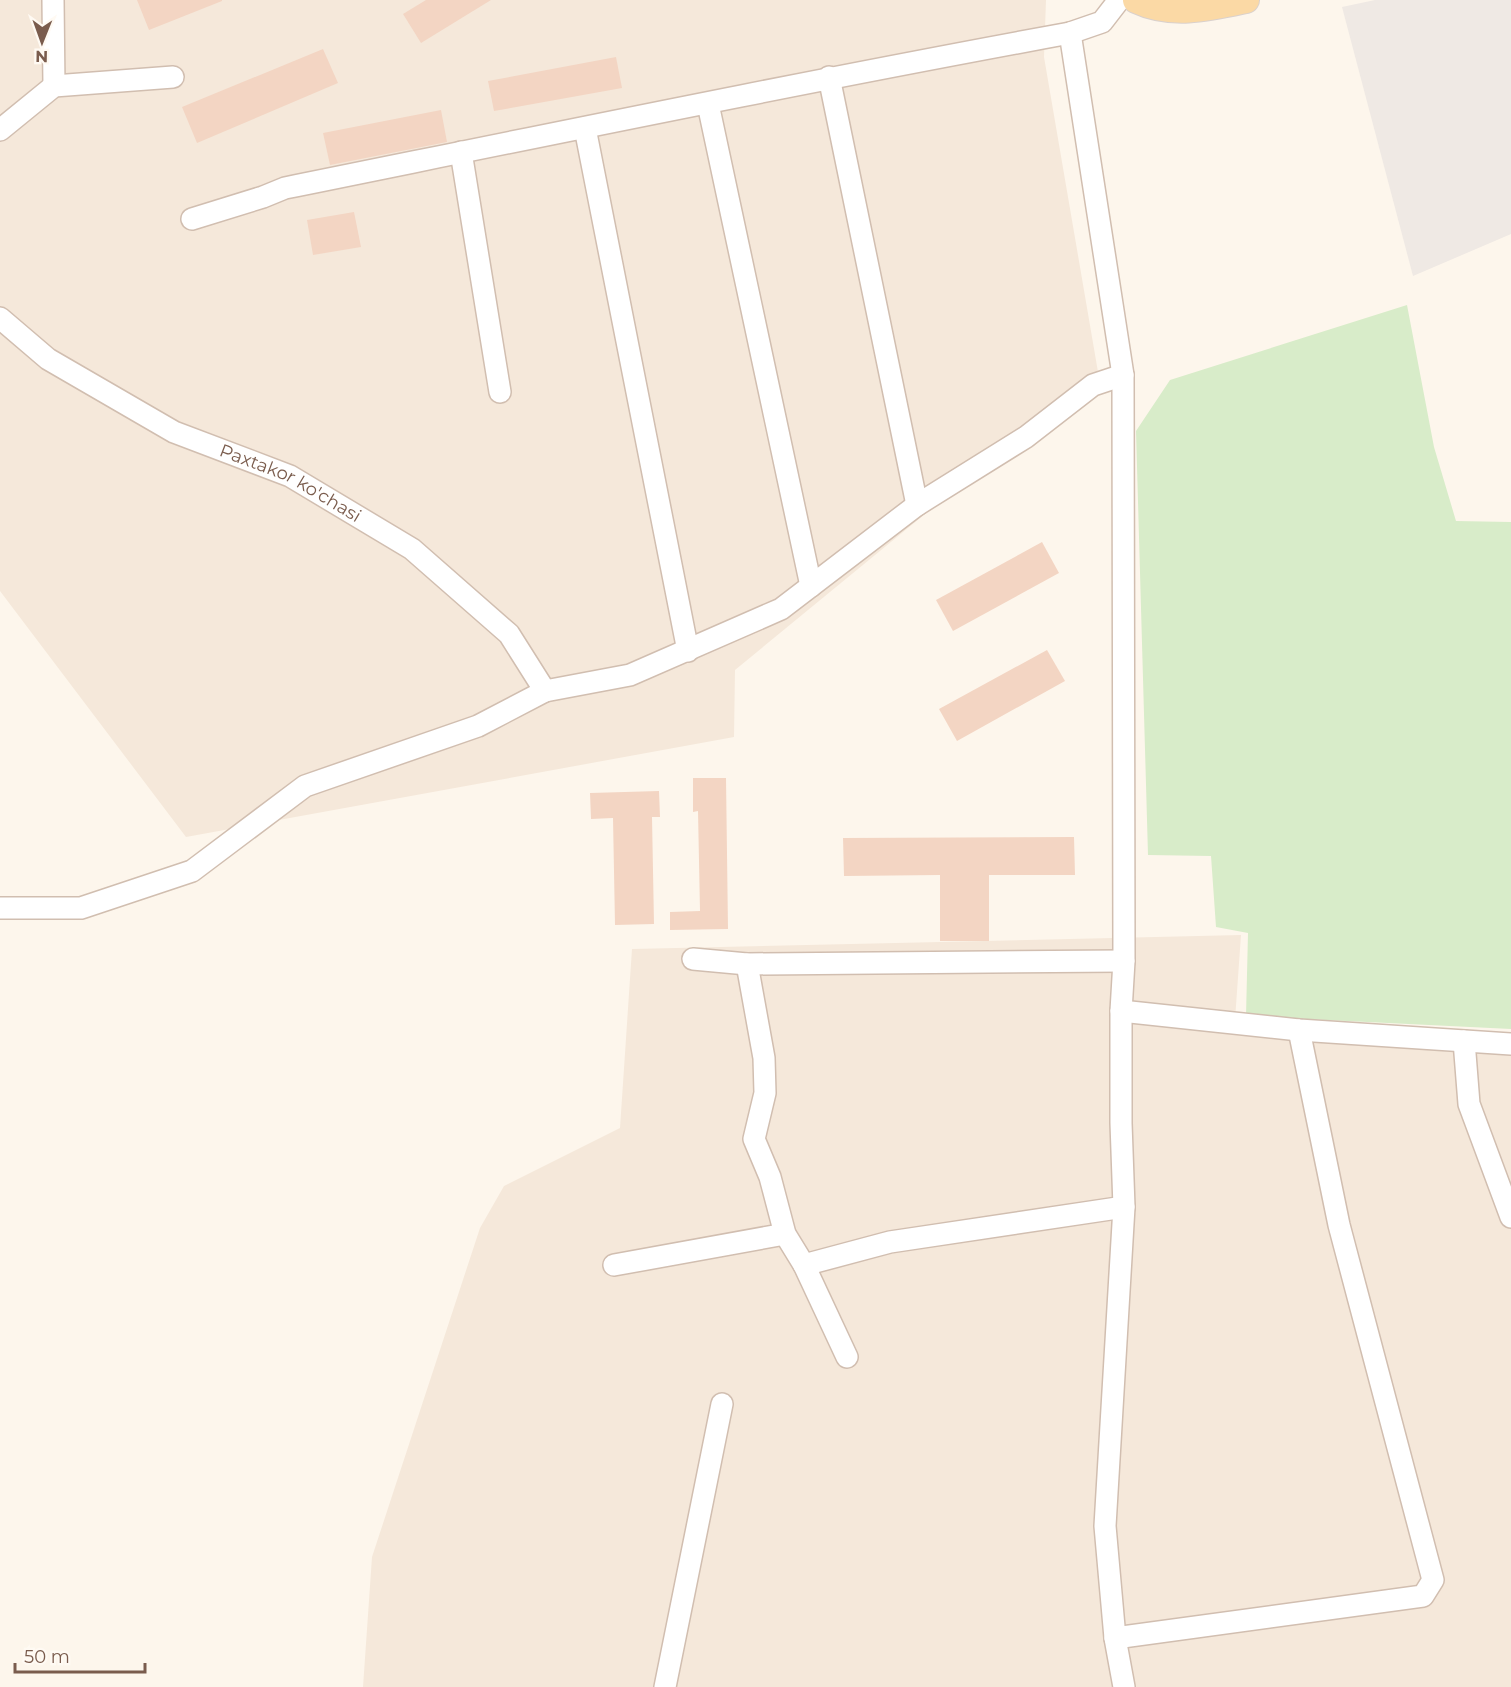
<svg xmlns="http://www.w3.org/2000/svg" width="1511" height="1687" font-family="Montserrat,sans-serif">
	<rect width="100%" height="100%" fill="#fdf6ec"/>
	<g fill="#f5e8da">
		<polygon points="0,0 1046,0 1044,57 1098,372 735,670 734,737 186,837 0,591"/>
		<polygon points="1241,935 1234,1034 1511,1053 1511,1687 363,1687 372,1557 480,1228 504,1186 620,1128 632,949"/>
	</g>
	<polygon fill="#efe9e4" points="1375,0 1511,0 1511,234 1413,276 1342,7"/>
	<polygon fill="#d8ecc9" points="1407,305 1434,447 1456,521 1511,522 1511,1029 1246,1016 1248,933 1216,927 1211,856 1148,855 1136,431 1170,380"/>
	<g fill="#f3d5c3">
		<polygon points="137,0 222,0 222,1 149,30"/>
		<polygon points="426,0 491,0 421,43 403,14"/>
		<polygon points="323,49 338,83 197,143 182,107"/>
		<polygon points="616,57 622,88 494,111 488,81"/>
		<polygon points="441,110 447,142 330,165 323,133"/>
		<polygon points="354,212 361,247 313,255 307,220"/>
		<polygon points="1042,542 1059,573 953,631 936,600"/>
		<polygon points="1047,650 1065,681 957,741 939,709"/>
		<polygon points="693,778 726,778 728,929 670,930 670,912 700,911 698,811 693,812"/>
		<polygon points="659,791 660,817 652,817 654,924 615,925 613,818 591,819 590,793"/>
		<polygon points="1074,837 1075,875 989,875 989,941 940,941 940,875 844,876 843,838"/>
	</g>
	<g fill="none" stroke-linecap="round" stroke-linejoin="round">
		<g stroke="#d1beb0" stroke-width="24">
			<g id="minor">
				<polyline points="53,0 54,86"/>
				<polyline points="1070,33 1123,375 1124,961 1121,1011 1121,1123 1124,1207 1105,1526 1115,1638 1124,1687"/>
				<polyline points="829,77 917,505"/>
				<polyline points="708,104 811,586"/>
				<polyline points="585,128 688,651"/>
				<polyline points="0,130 54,86 173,77"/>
				<polyline points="461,152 500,392"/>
				<path d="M192,219L263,197L285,188C547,135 808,81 1070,33L1102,22L1119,0"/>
				<path id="s1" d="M0,318L48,359L174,432L290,476L412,549L509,634L545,691"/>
				<polyline points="0,908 81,908 192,871 305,786 478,726 545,691 630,675 781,609 917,505 1026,437 1093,385 1123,375"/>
				<polyline points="693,959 747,964 1124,961"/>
				<polyline points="747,964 764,1058 765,1093 754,1139 770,1177 785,1234 804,1265 890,1242 1124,1207"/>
				<polyline points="1121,1011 1299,1030 1511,1044"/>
				<polyline points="1464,1041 1469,1104 1511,1217"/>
				<polyline points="614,1265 785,1234"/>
				<polyline points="804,1265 847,1357"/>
				<polyline points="1115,1638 1423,1596 1433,1580 1339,1225 1299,1030"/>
				<polyline points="665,1687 722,1404"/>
			</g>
		</g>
		<g stroke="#dad1cd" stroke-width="28">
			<path id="major" d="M1136,0C1172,17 1209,8 1246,0"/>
		</g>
		<use href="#minor" stroke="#fff" stroke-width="21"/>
		<use href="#major" stroke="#fbd9a5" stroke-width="26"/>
	</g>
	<g text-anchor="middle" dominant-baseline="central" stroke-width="4.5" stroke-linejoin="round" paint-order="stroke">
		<g font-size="18" fill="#7a5c4d" stroke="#fffaf3">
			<text stroke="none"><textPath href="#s1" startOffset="336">Paxtakor ko'chasi</textPath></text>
		</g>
	</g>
	<g transform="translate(42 42) rotate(181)" stroke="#fffaf3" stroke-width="4.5" paint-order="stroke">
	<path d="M0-4.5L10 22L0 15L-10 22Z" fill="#7a5c4d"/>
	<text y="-9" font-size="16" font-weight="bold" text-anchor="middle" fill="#7a5c4d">N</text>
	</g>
	<path d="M15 1663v9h130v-9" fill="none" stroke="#7a5c4d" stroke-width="3"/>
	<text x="24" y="1663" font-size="18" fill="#7a5c4d" stroke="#fffaf3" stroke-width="4.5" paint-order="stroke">50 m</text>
</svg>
